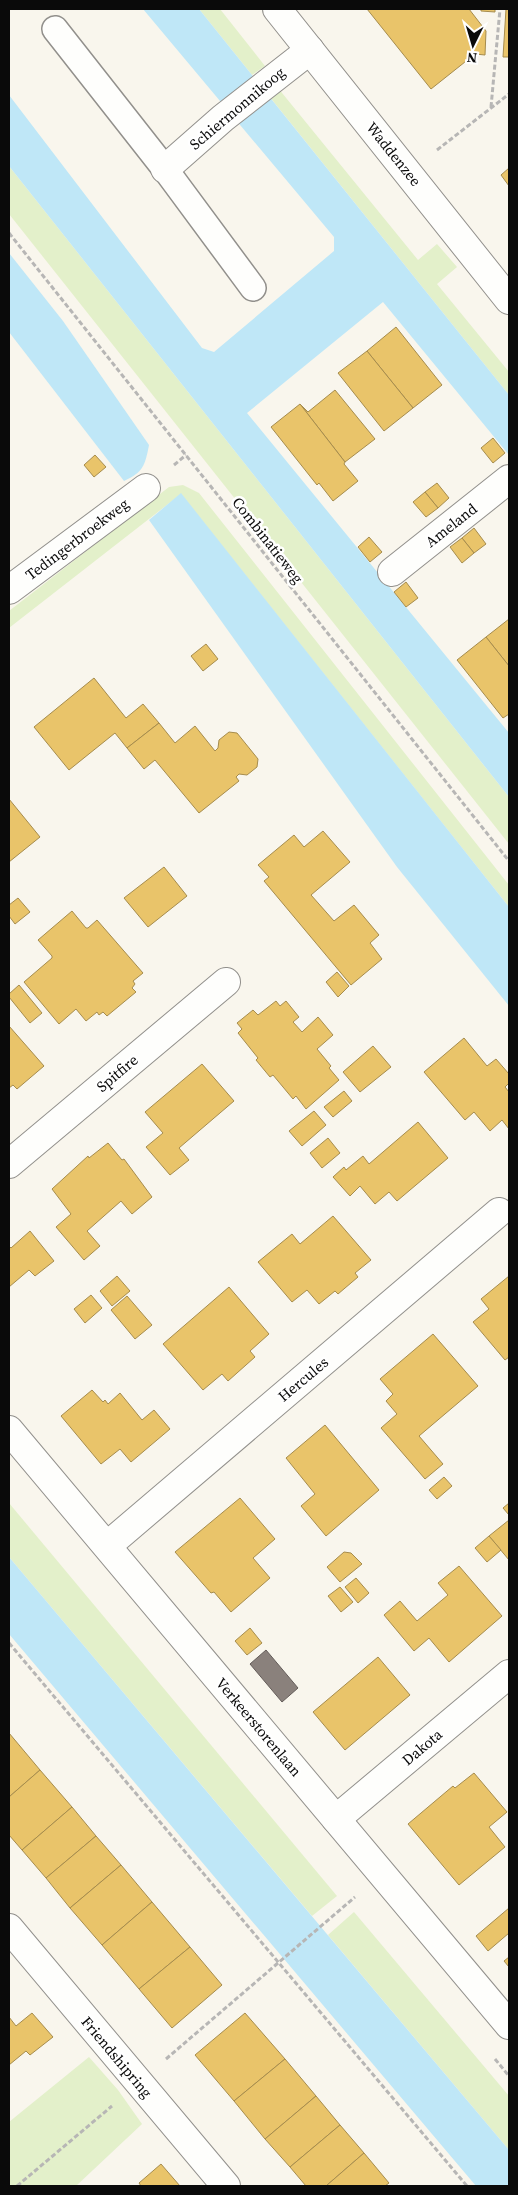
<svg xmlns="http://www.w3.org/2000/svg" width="518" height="2195" font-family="'Source Serif 4',serif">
	<rect width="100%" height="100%" fill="#f9f6ed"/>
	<g fill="#e3f0ca">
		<polygon points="199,9 220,9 265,66 252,75"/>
		<polygon points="278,88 418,260 437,244 457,267 437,284 509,372 509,395 269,96"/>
		<polygon points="9,166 509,797 509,844 9,214"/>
		<polygon points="183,485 199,493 509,885 509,907 181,494 9,628 9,611 169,487"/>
		<polygon points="9,1503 337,1896 312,1916 9,1557"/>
		<polygon points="354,1912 509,2096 509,2150 328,1935"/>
		<polygon points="89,2057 118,2090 142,2124 76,2186 9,2186 9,2122"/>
	</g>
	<g fill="#bfe7f7">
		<polygon points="143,9 199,9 509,395 509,455 383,302 247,413 509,733 509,797 9,166 9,95 202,348 214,352 334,251 334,237"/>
		<path d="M9,253L63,321L149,445C145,466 143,472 124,481L9,332Z"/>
		<polygon points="181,493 509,907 509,1006 397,867 149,520"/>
		<polygon points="9,1557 509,2150 509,2186 476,2186 9,1634"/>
	</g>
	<g fill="#e9c46a" stroke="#a68c4d">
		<polygon points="367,9 469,9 486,31 485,55 475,54 431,89"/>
		<polygon points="481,9 495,9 495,12 481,11"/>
		<polygon points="506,9 509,9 509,57 503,57"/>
		<polygon points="509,168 509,186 501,175"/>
		<polygon points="396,327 442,385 413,408 367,351"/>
		<polygon points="367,351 413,408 384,431 338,373"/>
		<polygon points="335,390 375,439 345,462 300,404 308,412"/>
		<polygon points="300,404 345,462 344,464 358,481 333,501 319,483 317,485 271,427"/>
		<polygon points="493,438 505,453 493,463 481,448"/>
		<polygon points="95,455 106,467 94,477 84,465"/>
		<polygon points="437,483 449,498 438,508 425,492"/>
		<polygon points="425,492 438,508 426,517 413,502"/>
		<polygon points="474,528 486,544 474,553 462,538"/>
		<polygon points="369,537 382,552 370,562 358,547"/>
		<polygon points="462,538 474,553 462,563 450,547"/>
		<polygon points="406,582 418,598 406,607 394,592"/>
		<polygon points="509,619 509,666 486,637"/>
		<polygon points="486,637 509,666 509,714 503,718 457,660"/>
		<polygon points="206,644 218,659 203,671 191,656"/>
		<polygon points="94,678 126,718 143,704 159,723 127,748 115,733 69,770 34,727"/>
		<polygon points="159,723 175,743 195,726 215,751 218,748 219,740 229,732 237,733 258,759 257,767 247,775 239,774 236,777 239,781 199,813 155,760 144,769 127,748"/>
		<polygon points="9,799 40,837 9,862"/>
		<polygon points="323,831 350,862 311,895 334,921 354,905 379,935 370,943 382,959 351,985 264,881 269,877 258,865 294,835 304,847"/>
		<polygon points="164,867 187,896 148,927 124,898"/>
		<polygon points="18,898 30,912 15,924 9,916 9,905"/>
		<polygon points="72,911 86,928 88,928 97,920 143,973 133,981 135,984 132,988 136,992 107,1016 103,1012 99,1015 97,1012 86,1021 76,1009 59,1024 24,982 52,958 52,956 38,940"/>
		<polygon points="337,972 349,986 338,997 326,982"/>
		<polygon points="19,985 42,1013 30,1023 9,997 9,994"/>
		<polygon points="276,1001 280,1006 286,1001 299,1017 293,1022 302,1032 318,1017 333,1035 317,1049 331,1066 329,1068 339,1080 306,1109 296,1096 293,1099 273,1075 270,1077 256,1060 258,1058 238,1033 242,1029 237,1023 253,1010 258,1015"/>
		<polygon points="9,1026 44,1066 17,1089 13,1085 9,1088"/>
		<polygon points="464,1038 487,1066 496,1059 509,1074 509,1083 505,1087 509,1092 509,1129 502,1120 490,1131 474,1112 465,1120 424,1072"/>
		<polygon points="373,1046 391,1067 360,1092 343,1072"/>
		<polygon points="202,1064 234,1101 179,1148 189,1160 170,1175 146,1147 163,1133 145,1112"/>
		<polygon points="344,1091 352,1101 333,1117 324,1107"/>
		<polygon points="314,1111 326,1125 302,1146 289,1131"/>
		<polygon points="418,1122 448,1158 397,1201 389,1192 375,1204 360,1186 350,1196 333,1177 344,1167 346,1170 363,1156 369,1164"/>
		<polygon points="328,1138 340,1153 322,1168 310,1153"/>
		<polygon points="108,1143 122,1160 124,1159 152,1197 132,1214 121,1201 87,1231 100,1246 84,1260 56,1227 71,1214 52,1189 88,1156 89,1158"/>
		<polygon points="333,1216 371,1260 355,1273 358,1277 338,1294 335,1291 319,1304 307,1290 292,1302 258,1262 292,1234 300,1244"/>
		<polygon points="30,1231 54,1261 35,1276 29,1270 9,1287 9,1246 11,1248"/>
		<polygon points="117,1276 130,1291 112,1306 100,1291"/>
		<polygon points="509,1276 509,1357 505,1360 473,1322 489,1309 481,1299"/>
		<polygon points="229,1287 269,1334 250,1351 255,1357 228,1381 222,1374 203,1390 163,1344"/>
		<polygon points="91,1295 102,1308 85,1323 74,1309"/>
		<polygon points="127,1296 152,1325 135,1339 111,1310"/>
		<polygon points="433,1334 478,1386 419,1436 443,1464 425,1479 381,1428 397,1414 386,1401 393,1394 380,1379"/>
		<polygon points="92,1390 103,1402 105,1400 108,1404 120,1393 142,1420 154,1410 170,1429 131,1462 120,1449 101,1464 61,1416"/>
		<polygon points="325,1425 379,1490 326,1536 301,1506 315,1494 286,1458"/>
		<polygon points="444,1477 452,1486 437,1499 429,1490"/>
		<polygon points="240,1498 275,1539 253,1558 270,1578 231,1612 214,1592 211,1593 175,1552"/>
		<polygon points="509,1503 509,1515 503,1508"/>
		<polygon points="509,1520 509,1560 489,1536"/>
		<polygon points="489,1536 501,1550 487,1562 475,1548"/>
		<polygon points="344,1552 351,1553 362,1564 340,1582 327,1567"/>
		<polygon points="459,1566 502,1616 449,1662 429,1638 414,1651 384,1615 400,1601 417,1621 448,1595 438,1583"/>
		<polygon points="356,1578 369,1593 358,1603 345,1587"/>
		<polygon points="340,1587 353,1602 341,1612 328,1596"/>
		<polygon points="250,1628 262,1643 247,1655 235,1641"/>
		<polygon points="378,1657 410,1695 345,1750 313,1712"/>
		<polygon points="9,1733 40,1770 9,1797"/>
		<polygon points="40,1770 72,1807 22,1850 9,1835 9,1797"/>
		<polygon points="474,1773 507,1812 489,1827 505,1847 459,1885 408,1824 453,1786 455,1788"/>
		<polygon points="72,1807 96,1836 46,1878 22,1850"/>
		<polygon points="96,1836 121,1865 70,1908 46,1878"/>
		<polygon points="121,1865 152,1902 102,1945 70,1908"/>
		<polygon points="152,1902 190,1947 139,1989 102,1945"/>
		<polygon points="509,1908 509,1933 488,1951 476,1936"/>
		<polygon points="190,1947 222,1985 172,2028 139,1989"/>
		<polygon points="509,1957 509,1967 504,1961"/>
		<polygon points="32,2013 53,2037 30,2055 26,2051 9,2065 9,2017 16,2026"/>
		<polygon points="245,2013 285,2059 234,2101 195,2055"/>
		<polygon points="285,2059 316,2096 265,2139 234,2101"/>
		<polygon points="316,2096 340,2125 290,2167 265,2139"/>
		<polygon points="340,2125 364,2153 326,2186 306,2186 290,2167"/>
		<polygon points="364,2153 389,2183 385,2186 326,2186"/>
		<polygon points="161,2164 180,2186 141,2186 139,2183"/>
	</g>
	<polygon fill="#8a817c" stroke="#645d5a" points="266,1650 298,1688 282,1702 250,1664"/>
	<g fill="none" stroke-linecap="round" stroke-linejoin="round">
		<g stroke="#92908c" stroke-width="28">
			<polyline id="service" points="55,29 165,169 253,288"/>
		</g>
		<g stroke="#92908c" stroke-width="30">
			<g id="minor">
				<polyline points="277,9 509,300"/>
				<polyline points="165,169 223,118 310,50"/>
				<polyline points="392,572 509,479"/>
				<polyline points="9,590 146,488"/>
				<polyline points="9,1164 226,982"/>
				<polyline points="9,1430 509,2025"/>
				<polyline points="108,1545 499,1212"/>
				<polyline points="336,1819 509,1674"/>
				<polyline points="9,1928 226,2186"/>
			</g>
		</g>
		<g stroke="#b7b6b5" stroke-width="3" stroke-dasharray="5 2.5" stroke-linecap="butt">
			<polyline points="491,107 500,9"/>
			<polyline points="437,150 509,94"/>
			<polyline points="9,233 509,861"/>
			<polyline points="174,465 186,455"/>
			<polyline points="9,1643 467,2186"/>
			<polyline points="166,2059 355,1897"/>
			<polyline points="495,2059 509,2076"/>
			<polyline points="17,2186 112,2106"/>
		</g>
		<use href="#service" stroke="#fefefc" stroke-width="25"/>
		<use href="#minor" stroke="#fefefc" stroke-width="28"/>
	</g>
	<g text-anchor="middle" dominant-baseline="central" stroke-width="5" stroke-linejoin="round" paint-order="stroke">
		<g font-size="15" fill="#0a0a0a" stroke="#fff">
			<text transform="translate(237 108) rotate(-40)">Schiermonnikoog</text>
			<text transform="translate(394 154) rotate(51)">Waddenzee</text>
			<text transform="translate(451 525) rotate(-38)">Ameland</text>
			<text transform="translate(77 539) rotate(-37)">Tedingerbroekweg</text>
			<text transform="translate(268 540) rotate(52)">Combinatieweg</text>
			<text transform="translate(117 1073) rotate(-40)">Spitfire</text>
			<text transform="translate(303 1379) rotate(-40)">Hercules</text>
			<text transform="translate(259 1727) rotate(50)">Verkeerstorenlaan</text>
			<text transform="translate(422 1747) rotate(-40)">Dakota</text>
			<text transform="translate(117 2057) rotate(50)">Friendshipring</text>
		</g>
	</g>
	<rect width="518" height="2195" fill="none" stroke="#0a0a0a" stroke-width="20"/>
	<g transform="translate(473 45) rotate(185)" stroke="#ffffff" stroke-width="4" paint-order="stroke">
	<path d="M0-4L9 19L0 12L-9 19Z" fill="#0a0a0a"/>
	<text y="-8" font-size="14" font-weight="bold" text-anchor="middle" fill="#0a0a0a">N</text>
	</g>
</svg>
